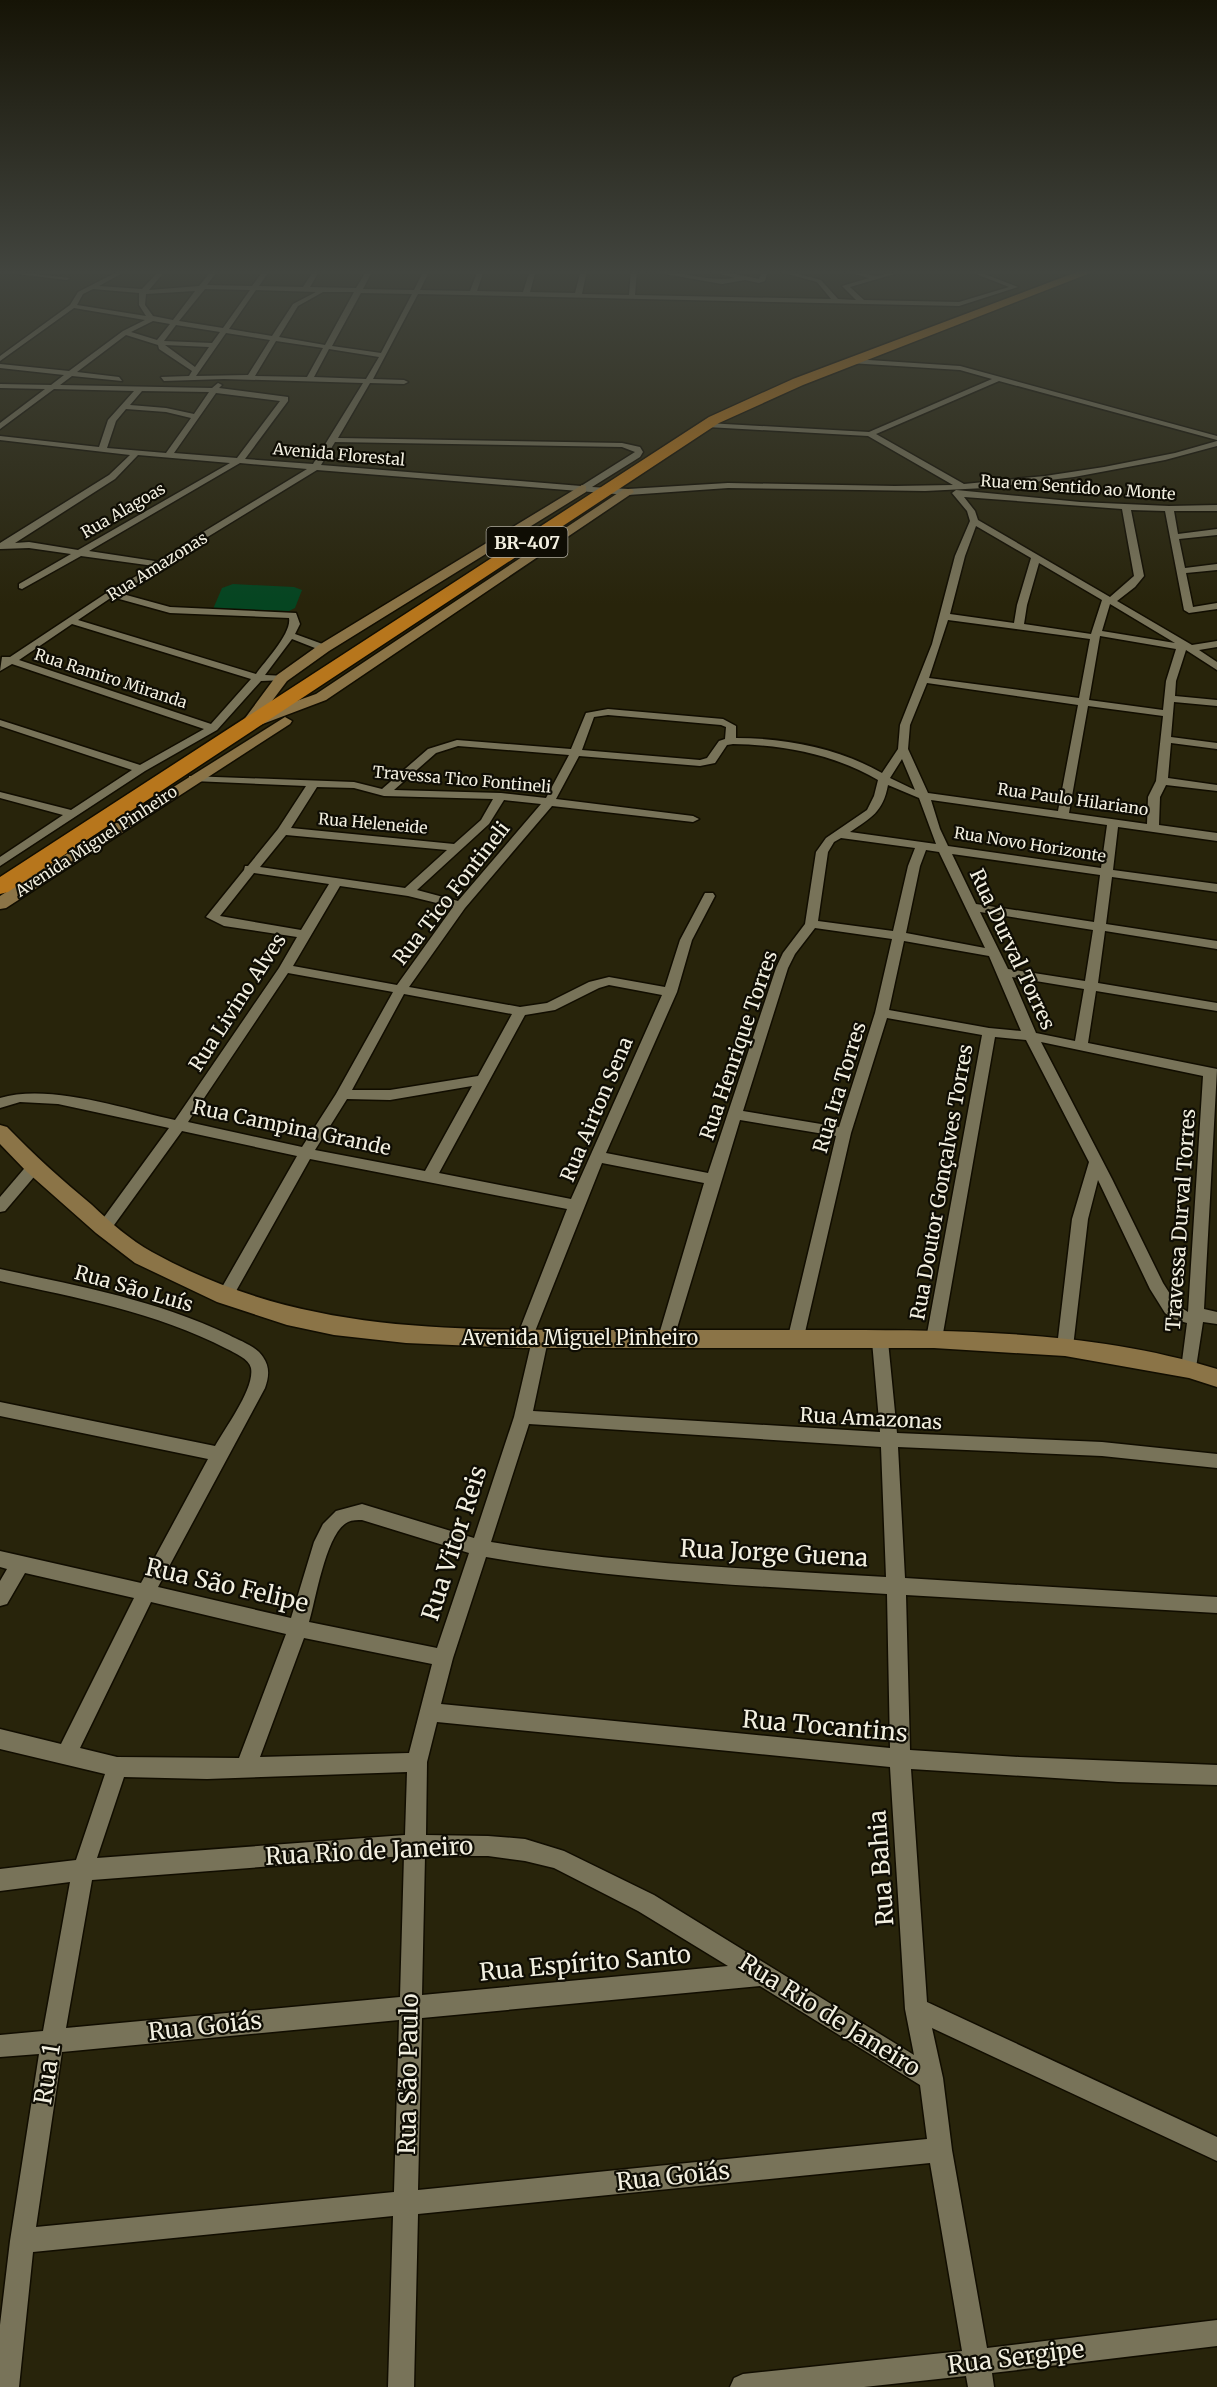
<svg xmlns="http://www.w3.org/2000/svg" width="1217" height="2387" font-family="Merriweather,serif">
	<rect width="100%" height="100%" fill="#28240b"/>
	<polygon fill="#054521" points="233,584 294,587 302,590 295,608 289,611 213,609 222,588"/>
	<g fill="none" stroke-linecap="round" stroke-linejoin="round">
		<g stroke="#110d00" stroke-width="3">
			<g id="street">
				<polygon points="0,270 70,278 67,280 1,272"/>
				<path d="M121,270H128L99,286L142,289L160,270H166L149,290L199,286L212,270H218L207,285L252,286L264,270H270L259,286L303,287L314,270H320L310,287L356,288L367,270H373L363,289L414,290L424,270H430L420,290L470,291L478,270H484L477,291L523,292L530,270H536L530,292L575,293L581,270H587L582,294L629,295L631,270H637L635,295L831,299L817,282L773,270H783L821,280L838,299L856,300L842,286L869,278L841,270L877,276L908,270L850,287L864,300L959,302L1009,287L966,270H974L1018,287L959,306L418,294L373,379L404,380L408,382L404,384L370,383L338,438L622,443L640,447L643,452L640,457L592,487L628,489L728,483L895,486L953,485L868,436L707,427L703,425L707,423L869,432L992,379L960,370L850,363L853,359L960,366L1217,436V440L999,381L876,434L964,484L1045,476L1104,467L1175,453L1217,441V446L1165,460L1074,477L985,488L925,491L728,488L628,495L317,470L201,541L166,567L119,593L170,607L296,613L300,624L295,634L328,646V650H320L292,639L265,675L286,676V680L261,681L217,730L145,771L0,866V857L63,815L0,798V792L71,810L132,770L0,726V720L140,765L204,729L12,664L0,671L2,657H10L108,592L154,566L81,556L22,589L19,588V584L71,554L29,548L0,549V543L109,475L130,455L0,440V436L99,447L108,420L134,391L54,389L0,429V423L45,389L0,388V384L51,385L64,375L0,368V364L69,371L123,331L145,320L74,308L0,361V356L70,305L78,292ZM93,289L139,293V305L146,316L77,305L83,294ZM205,289L250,290L223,328L179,321ZM256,290L316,292L293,304L272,336L229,329ZM195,291L173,320L153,316L145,305L146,294ZM323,292H354L325,345L279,337L298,306ZM361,293L412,294L381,353L332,346ZM153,321L170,324L157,340L131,332ZM176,325L220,332L212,343L164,341ZM226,333L270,340L248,375L196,376ZM126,335L158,345L159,349L192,371L189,376L161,377L164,381L224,379L363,383L313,464L245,459L288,401V397L219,388L222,385L218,383L212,388L60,385L72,376L122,381L119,377L77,372ZM276,341L323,348L307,377L255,376ZM165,345L209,347L195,367ZM329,349L379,357L366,379L314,377ZM142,391L209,392L194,414L166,408L130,405ZM216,393L280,401L237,458L174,453ZM126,409L166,412L191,418L166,453L107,448L116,421ZM335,442L622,447L635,452L581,486L321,465ZM138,455L230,463L78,550L29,542L15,543L115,479ZM240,463L307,469L195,537L161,562L89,551ZM112,597L170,613L289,618C292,633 265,661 256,674L78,620ZM72,624L251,679L211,724L19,660Z"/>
				<path d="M642,270C673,268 704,283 735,278L706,270H716L759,279L762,270H768L765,281L759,283L745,280L722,284Z"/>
				<path d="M956,490L1080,502L1169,506L1217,505V511H1174L1178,534L1217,529V535L1179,539L1185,568L1217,564V570L1186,573L1193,607L1217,603V609L1189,613L1184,610L1165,511L1131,510L1144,576L1135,587L1117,601L1192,645L1217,641V647L1199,650L1217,662V670L1186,650L1176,681L1175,696L1217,700V706L1174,702L1171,737L1217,743V749L1171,743L1168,778L1217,785V791L1166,785L1160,797L1159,825L1217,833V841L1118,827L1113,870L1217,884V892L1112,877L1106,924L1217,941V949L1105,931L1098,983L1217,1003V1011L1096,991L1088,1043L1217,1069L1204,1309L1217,1312V1324L1203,1322L1195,1374L1189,1376L1183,1374L1181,1369L1187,1323L1173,1319L1165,1313L1150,1289L1098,1180L1088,1219L1073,1347L1071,1352L1065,1353L1059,1352L1057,1347L1072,1219L1089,1162L1026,1040L995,1037L942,1339L940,1343L934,1345L928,1343L926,1339L982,1035L887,1018L851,1133L803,1341L801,1345L795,1347L789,1345L787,1341L836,1136L740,1120L674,1338L672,1342L666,1344L660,1342L658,1338L704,1183L602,1163L532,1339L530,1343L524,1345L518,1343L516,1339L567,1209L310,1159L231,1300H219L217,1296L297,1156L182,1131L109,1232H99L96,1228L99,1224L169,1128L58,1104L20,1102L0,1108V1098C49,1083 125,1109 175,1120L279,968L297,937L224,926L206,917L244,870L245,866H248L278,829L306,786L193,781L189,780V776L354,782L382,789L428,749L457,740L571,749L586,713L608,709L723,719L736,726V738C786,738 838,748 882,773L898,749L900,725L932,644L955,556L970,521L967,511L952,493ZM964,497L1122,509L1134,576L1110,597L978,520L975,511ZM976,526L1031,558L1017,605L1014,623L950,614L965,556ZM1039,563L1102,600L1091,634L1024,624L1027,605ZM1110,604L1175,643L1102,631ZM948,620L1090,639L1079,698L929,678ZM1100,636L1176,649L1166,681L1163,710L1089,700ZM927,683L1078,705L1058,811L928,793L908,749L910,725ZM1088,706L1163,716L1156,781L1148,797L1147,824L1069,813ZM608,715L721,725L726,727L725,739L719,741L707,758L700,760L582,750L594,717ZM733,744C784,745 833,754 878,780L874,796L867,810L826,838L816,852L805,924L783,953L776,968L708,1173L606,1153L677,992L692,940L715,896L713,893H705L680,940L665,987L609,977L589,982L547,1003L520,1007L409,987L465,908L552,806L693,822L699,819L693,816L556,799L579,756L700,766L715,763L727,745ZM458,746L569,755L546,798L501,793L394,790L436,753ZM902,759L915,790L890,778ZM888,785L919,798L936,844L850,832C871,818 883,812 888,785ZM317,787L354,788L384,796L493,799L481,820L454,844L291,828ZM504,800L541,804L458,901L417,890L489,824ZM931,800L1107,825L1101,868L948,846L940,829ZM286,835L447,850L405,888L260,867ZM841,838L915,848L908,866L893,931L818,921L828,852L834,842ZM926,850L939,852L985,948L906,933L920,866ZM952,854L1100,875L1094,922L976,904ZM254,873L329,884L301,930L220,916ZM340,886L408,896L453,907L397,985L293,966ZM980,912L1093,930L1085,981L1008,969ZM815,928L892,939L875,1013L839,1127L743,1111L788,968L795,954ZM904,941L989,956L1021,1031L989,1028L889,1010ZM288,973L393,992L336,1094L302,1147L188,1122ZM1012,977L1084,989L1075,1041L1036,1033ZM609,985L662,995L571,1199L439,1173L525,1015L555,1010L599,988ZM404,994L512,1014L478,1076L390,1090H352ZM1041,1042L1203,1076L1188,1312L1177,1305L1163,1283L1112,1179ZM472,1086L425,1171L315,1150L347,1099L390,1100Z"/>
				<polygon points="34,1162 41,1167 39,1171 5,1211 0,1212 0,1197 29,1163"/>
				<path d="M0,1269C78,1286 157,1300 229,1335C240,1341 256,1346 263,1357C270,1367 269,1377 265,1388L158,1587L291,1618L314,1542L323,1524L336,1511L362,1504L474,1538L514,1417L532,1340L534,1336L540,1334L546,1336L548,1340L533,1411L880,1432L872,1341L874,1337L880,1335L886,1337L888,1341L897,1433L1102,1442L1217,1454V1468L1102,1456L898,1447L905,1578L1217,1597V1613L906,1595L910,1750L1019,1757L1217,1765V1785L1118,1782L911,1769L927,2002L1217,2137V2161L932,2028L943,2078L952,2150L987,2348L1217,2320V2346L992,2373L994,2387H968L966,2376L864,2387H730L734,2378L743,2374L962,2351L930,2163L418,2214L414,2387H388L393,2216L33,2252L19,2387H0V2325L10,2241L39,2054L0,2057V2035L43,2031L70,1882L0,1891V1869L76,1860L105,1774L0,1749V1729L61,1744L134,1598L25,1573L7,1604L0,1606V1581L7,1569L0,1567V1551L141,1583L208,1459L0,1416V1402L215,1446C225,1428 255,1388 251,1368C249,1359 235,1353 227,1349C156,1312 77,1298 0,1281ZM529,1424L881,1447L886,1577C754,1569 622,1564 491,1542ZM362,1520L469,1553L437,1648L309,1622C316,1599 326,1532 348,1522C352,1520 358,1520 362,1520ZM486,1557C618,1580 752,1586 887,1594L890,1748L441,1704L453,1658ZM151,1602L286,1634L239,1758L117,1757L80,1748ZM304,1638L432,1664L409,1753L260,1757ZM437,1722L890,1767L905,2009L914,2055L654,1895L564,1851L525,1839L488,1836L426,1835L427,1762ZM407,1772L405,1835L97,1858L124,1777L207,1779ZM404,1856L400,1997L66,2028L92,1880ZM425,1856H488L525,1861L554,1868L638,1911L728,1966L422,1995ZM760,1986L920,2085L927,2139L418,2190L422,2018ZM399,2020L394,2192L36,2227L62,2052Z"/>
			</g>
		</g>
		<g stroke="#110d00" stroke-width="3">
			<g id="secondary">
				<polygon points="582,485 586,486 586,492 329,651 287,681 263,713 316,694 624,489 632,489 634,492 326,700 252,728 242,728 240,725 277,675 319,645"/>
				<polygon points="285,717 292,721 290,724 6,908 0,909 0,896"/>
				<path d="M0,1125L7,1127C34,1155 62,1180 92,1205C110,1222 130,1240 152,1252C287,1327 424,1330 574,1330C664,1330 754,1330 843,1330C965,1330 1100,1332 1217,1369V1387L1189,1378L1065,1356L934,1348H524L406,1343L334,1335L287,1325L217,1302L135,1263L96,1233L27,1172L0,1144Z"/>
			</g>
		</g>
		<g stroke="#110d00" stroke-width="3">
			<polygon id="highway" points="1082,270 1098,270 803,385 719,423 8,892 0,894 0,877 709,417 793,379"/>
		</g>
		<use href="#street" fill="#787359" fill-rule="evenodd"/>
		<use href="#secondary" fill="#8b7447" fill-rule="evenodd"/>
		<use href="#highway" fill="#b7761c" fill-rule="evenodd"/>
	</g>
	<linearGradient id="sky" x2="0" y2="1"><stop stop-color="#161406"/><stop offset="0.45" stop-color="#42453f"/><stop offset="1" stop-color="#42453f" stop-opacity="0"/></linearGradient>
	<rect width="1217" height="604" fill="url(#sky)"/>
	<g text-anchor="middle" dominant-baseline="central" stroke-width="4.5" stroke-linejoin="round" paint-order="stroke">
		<g font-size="16" fill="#f2efe0" stroke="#0f0d04">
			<text transform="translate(339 454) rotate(5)">Avenida Florestal</text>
			<text transform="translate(1078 487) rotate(4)">Rua em Sentido ao Monte</text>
			<text transform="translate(123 510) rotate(-30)">Rua Alagoas</text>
			<text transform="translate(157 566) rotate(-32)">Rua Amazonas</text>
			<text transform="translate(111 678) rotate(18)">Rua Ramiro Miranda</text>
			<text transform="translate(462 779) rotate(5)">Travessa Tico Fontineli</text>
			<text transform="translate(1073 799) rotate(8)">Rua Paulo Hilariano</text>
			<text transform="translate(373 823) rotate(5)">Rua Heleneide</text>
			<text transform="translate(96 841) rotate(-33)">Avenida Miguel Pinheiro</text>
			<text transform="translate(1030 844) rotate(9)">Rua Novo Horizonte</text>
		</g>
		<rect fill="#0f0d04" stroke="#aeab9e" stroke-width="1.5" x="486.5" y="527" width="81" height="30" rx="4.5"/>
		<g font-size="18" font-weight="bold" fill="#f2efe0">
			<text x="527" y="542">BR-407</text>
		</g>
		<g font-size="20" fill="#f2efe0" stroke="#0f0d04">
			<text transform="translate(451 893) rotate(-52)">Rua Tico Fontineli</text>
			<text transform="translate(1013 949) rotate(65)">Rua Durval Torres</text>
			<text transform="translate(237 1002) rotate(-57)">Rua Livino Alves</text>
			<text transform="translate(738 1045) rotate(-71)">Rua Henrique Torres</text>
			<text transform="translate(839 1087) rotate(-73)">Rua Ira Torres</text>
			<text transform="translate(596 1109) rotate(-67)">Rua Airton Sena</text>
			<text transform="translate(292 1127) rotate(12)">Rua Campina Grande</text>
			<text transform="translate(941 1182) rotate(-80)">Rua Doutor Gonçalves Torres</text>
			<text transform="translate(1180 1220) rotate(-86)">Travessa Durval Torres</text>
			<text transform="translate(134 1288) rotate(16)">Rua São Luís</text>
			<text x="580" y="1337">Avenida Miguel Pinheiro</text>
			<text transform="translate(871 1418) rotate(3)">Rua Amazonas</text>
		</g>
		<g font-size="24" fill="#f2efe0" stroke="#0f0d04">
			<text transform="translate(454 1543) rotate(-72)">Rua Vitor Reis</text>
			<text transform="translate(774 1553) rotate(3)">Rua Jorge Guena</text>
			<text transform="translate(227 1585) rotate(13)">Rua São Felipe</text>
			<text transform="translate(825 1726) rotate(5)">Rua Tocantins</text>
			<text transform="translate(369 1851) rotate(-3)">Rua Rio de Janeiro</text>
			<text transform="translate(881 1868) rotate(-94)">Rua Bahia</text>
			<text transform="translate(585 1963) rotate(-5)">Rua Espírito Santo</text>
			<text transform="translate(830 2015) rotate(32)">Rua Rio de Janeiro</text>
			<text transform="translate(205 2026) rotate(-6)">Rua Goiás</text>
			<text transform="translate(47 2074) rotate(-81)">Rua 1</text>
			<text transform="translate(408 2074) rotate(-89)">Rua São Paulo</text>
			<text transform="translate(673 2176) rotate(-6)">Rua Goiás</text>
			<text transform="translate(1016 2357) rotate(-7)">Rua Sergipe</text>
		</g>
	</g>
</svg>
